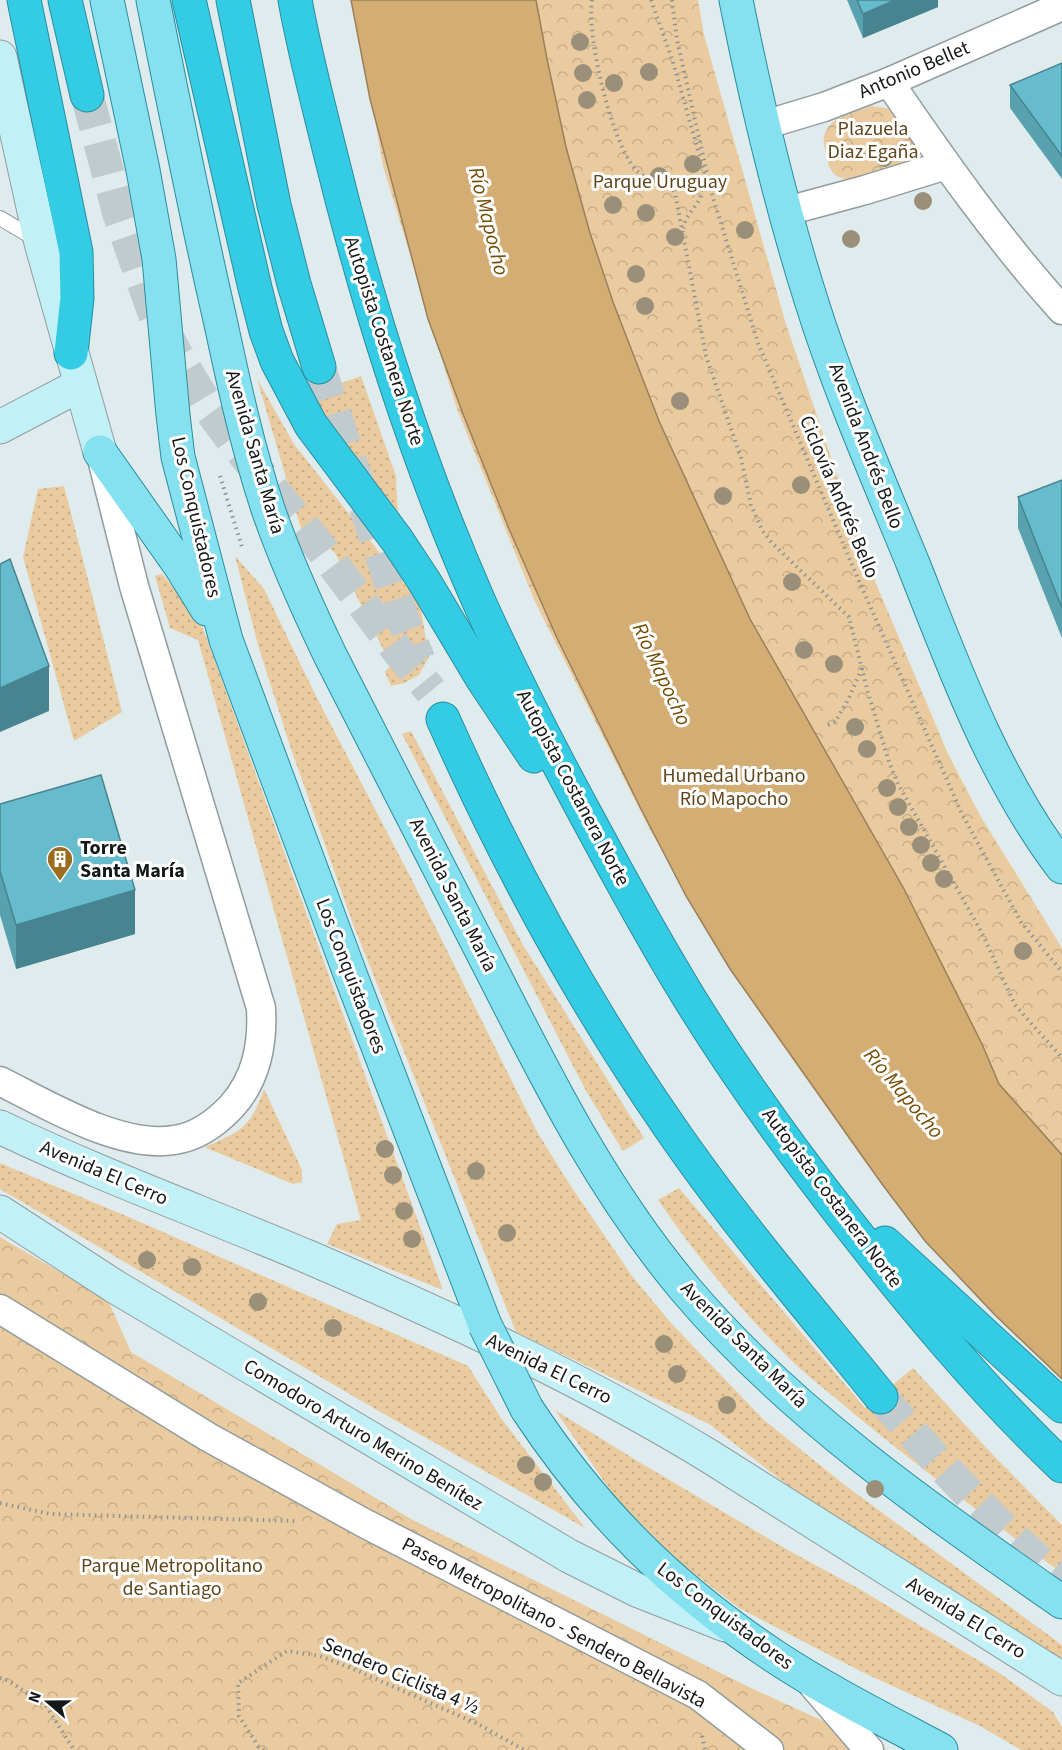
<svg xmlns="http://www.w3.org/2000/svg" width="1062" height="1750" font-family="'Source Sans 3',sans-serif">
	<defs>
		<pattern id="grass-dots" width="8" height="8" patternUnits="userSpaceOnUse" patternTransform="scale(1.5)"><rect width="8" height="8" fill="#eacb9f"/><path d="M2 2h.1M6 6h.1" fill="none" stroke="#c8ae88" stroke-width="1.8" stroke-linecap="round"/></pattern>
		<pattern id="park-crowns" width="20" height="18" patternUnits="userSpaceOnUse" patternTransform="scale(1.5)"><rect width="20" height="18" fill="#eacb9f"/><path d="M2 6a3 3 0 1 1 6 0M12 15a3 3 0 1 1 6 0" fill="none" stroke="#c8ae88"/></pattern>
	</defs>
	<rect width="100%" height="100%" fill="#e0ebee"/>
	<g fill="url(#grass-dots)">
		<polygon points="361,376 396,476 398,514 359,472 311,394"/>
		<polygon points="257,379 294,444 420,604 429,657 419,675 404,683 391,686 385,672 391,665 335,553 325,543 311,546 302,532"/>
		<polygon points="64,486 122,712 74,741 23,557 38,489"/>
		<polygon points="235,556 264,589 317,698 413,882 536,1130 568,1182 632,1276 671,1323 764,1420 846,1486 1062,1645 1062,1663 790,1487 709,1424 516,1332 353,924 290,746 258,645"/>
		<polygon points="162,574 200,620 443,1290 327,1244 337,1224 361,1220 198,640 170,628 155,576"/>
		<polygon points="411,731 523,945 644,1138 623,1151 586,1091 402,734"/>
		<path d="M264,1089L302,1170V1182L293,1184L204,1147C240,1132 251,1127 264,1089Z"/>
		<polygon points="0,1163 131,1218 468,1366 501,1418 585,1528 377,1410 0,1189"/>
		<path d="M679,1188L865,1408L913,1368L993,1455L1062,1525V1573C991,1521 921,1469 853,1413C833,1395 810,1379 791,1360C741,1311 697,1257 658,1200Z"/>
		<polygon points="555,1410 639,1462 786,1549 856,1587 1001,1674 1053,1712 1062,1727 1062,1750 1021,1750 980,1726 862,1672 739,1608 675,1559 615,1497"/>
	</g>
	<g fill="url(#park-crowns)">
		<polygon points="354,0 603,295 744,614 951,983 904,889 750,619 659,421 613,302 590,233 566,147 547,59 536,0 698,0 704,35 785,321 864,555 949,756 981,817 1062,948 1062,1379 991,1311 865,1162 759,1012 650,830 535,602 457,409 383,166"/>
		<path d="M871,106L892,109L918,145L916,156C900,167 844,193 831,170C828,166 827,158 826,152C823,144 822,134 829,126C838,116 859,111 871,106Z"/>
		<polygon points="0,1237 108,1300 131,1352 411,1519 753,1689 887,1750 0,1750"/>
	</g>
	<polygon fill="#d4ad75" stroke="#9a8059" stroke-width="1.5" points="351,0 536,0 547,59 566,147 590,233 613,302 659,421 750,619 904,889 982,1044 999,1084 1062,1155 1062,1379 995,1315 925,1241 882,1184 730,969 686,896 641,809 557,638 509,529 463,414 428,319 370,99"/>
	<g fill="none" stroke-linecap="round" stroke-linejoin="round">
		<g stroke="#c1cbce" stroke-width="33" stroke-dasharray="33 16" stroke-linecap="butt">
			<polyline points="87,95 119,214 154,313 179,359 208,407 233,441 323,551 395,647 431,691"/>
			<polyline points="319,367 402,617 419,660"/>
			<path d="M881,1397C937,1462 996,1526 1062,1581"/>
		</g>
		<g stroke="#919c9e" stroke-width="16">
			<polyline id="lane" points="0,218 37,240"/>
		</g>
		<g stroke="#919c9e" stroke-width="31">
			<g id="street">
				<path d="M889,82C943,161 998,239 1062,310"/>
				<polyline points="764,125 824,107 889,82 1062,6"/>
				<polyline points="787,211 865,190 946,165"/>
				<path d="M0,1081C48,1105 120,1149 174,1140C197,1137 217,1122 232,1106C257,1078 263,1044 261,1008L134,586L102,459"/>
				<polyline points="0,1309 208,1437 364,1523 698,1695 769,1750"/>
				<polyline points="813,1685 869,1750"/>
			</g>
		</g>
		<g stroke="#919c9e" stroke-width="35">
			<g id="secondary">
				<polyline points="0,57 41,243 100,452"/>
				<polyline points="0,427 80,385"/>
				<path d="M0,1127C100,1175 204,1213 306,1256C443,1315 581,1378 709,1456L1062,1679"/>
				<polyline points="0,1212 114,1286 569,1556 639,1591 725,1625"/>
			</g>
		</g>
		<g stroke="#298d9d" stroke-width="35">
			<g id="primary">
				<polyline points="107,0 143,170 159,259 173,415 178,457 226,640 352,979 485,1325"/>
				<path d="M153,0C174,105 195,211 219,315C233,380 247,446 268,509C285,559 307,607 330,655C384,760 438,866 492,971C549,1083 604,1193 686,1290C791,1414 929,1509 1062,1602"/>
				<path d="M736,0C756,100 780,202 811,300C839,390 878,478 914,566C955,670 994,777 1062,867"/>
				<polyline points="100,452 181,567 207,609"/>
				<path d="M527,1409C595,1512 672,1588 774,1656C827,1691 885,1720 941,1750"/>
			</g>
		</g>
		<g stroke="#298d9d" stroke-width="35">
			<g id="highway">
				<polyline points="24,0 76,252 77,298 71,353"/>
				<polyline points="65,0 87,95"/>
				<polyline points="189,0 255,288 266,331 277,361 311,425 397,540 424,581 482,678 534,756"/>
				<polyline points="233,0 274,205 294,284 319,367"/>
				<path d="M295,0C304,50 317,99 329,148C367,304 415,457 480,604C515,681 553,755 594,830C623,884 653,938 685,991C733,1070 788,1146 845,1219C912,1305 983,1391 1062,1466"/>
				<path d="M443,719C506,861 581,999 669,1126C734,1221 809,1308 881,1397"/>
				<polyline points="885,1243 1062,1406"/>
			</g>
		</g>
		<g stroke="#8c9496" stroke-width="4" stroke-dasharray="1.5 4.5" stroke-linecap="butt">
			<path d="M592,0C586,34 612,148 638,172C647,180 660,181 671,186L675,193L706,356L741,458L751,505L762,530L772,543L849,617L867,689L889,762L898,784L982,933L1015,1005L1062,1058"/>
			<polyline points="651,0 673,62 704,172 700,199 686,219 683,228"/>
			<polyline points="672,0 677,40 711,191 758,343 859,581 962,814 1021,922 1062,972"/>
			<polyline points="220,476 242,547"/>
			<polyline points="828,725 835,722 848,700 862,668"/>
			<polyline points="0,1503 50,1514 295,1521"/>
			<polyline points="0,1678 9,1681 46,1706 74,1750"/>
			<polyline points="702,1736 705,1750"/>
			<polyline points="264,1750 258,1746 239,1716 238,1683 287,1651 320,1656 351,1668 478,1724 524,1750"/>
		</g>
		<use href="#lane" stroke="#fff" stroke-width="14"/>
		<use href="#street" stroke="#fff" stroke-width="28"/>
		<use href="#secondary" stroke="#c2f0f7" stroke-width="33"/>
		<use href="#primary" stroke="#85e0ef" stroke-width="33"/>
		<use href="#highway" stroke="#34cce5" stroke-width="33"/>
		<g stroke="#298d9d" stroke-width="35" stroke-linecap="butt">
			<polyline id="primary-bridge" points="485,1325 527,1409"/>
		</g>
		<use href="#primary-bridge" stroke="#85e0ef" stroke-width="33"/>
	</g>
	<g fill="#9a9079">
		<circle cx="580" cy="42" r="9"/>
		<circle cx="649" cy="72" r="9"/>
		<circle cx="583" cy="73" r="9"/>
		<circle cx="614" cy="83" r="9"/>
		<circle cx="587" cy="100" r="9"/>
		<circle cx="884" cy="158" r="9"/>
		<circle cx="693" cy="164" r="9"/>
		<circle cx="659" cy="176" r="9"/>
		<circle cx="923" cy="201" r="9"/>
		<circle cx="613" cy="205" r="9"/>
		<circle cx="646" cy="213" r="9"/>
		<circle cx="745" cy="230" r="9"/>
		<circle cx="675" cy="237" r="9"/>
		<circle cx="851" cy="239" r="9"/>
		<circle cx="636" cy="274" r="9"/>
		<circle cx="645" cy="306" r="9"/>
		<circle cx="680" cy="401" r="9"/>
		<circle cx="801" cy="485" r="9"/>
		<circle cx="723" cy="496" r="9"/>
		<circle cx="792" cy="582" r="9"/>
		<circle cx="804" cy="650" r="9"/>
		<circle cx="834" cy="664" r="9"/>
		<circle cx="855" cy="727" r="9"/>
		<circle cx="867" cy="749" r="9"/>
		<circle cx="887" cy="788" r="9"/>
		<circle cx="898" cy="807" r="9"/>
		<circle cx="909" cy="827" r="9"/>
		<circle cx="921" cy="845" r="9"/>
		<circle cx="931" cy="863" r="9"/>
		<circle cx="944" cy="879" r="9"/>
		<circle cx="1023" cy="951" r="9"/>
		<circle cx="385" cy="1149" r="9"/>
		<circle cx="476" cy="1171" r="9"/>
		<circle cx="393" cy="1175" r="9"/>
		<circle cx="404" cy="1211" r="9"/>
		<circle cx="507" cy="1233" r="9"/>
		<circle cx="412" cy="1239" r="9"/>
		<circle cx="147" cy="1260" r="9"/>
		<circle cx="192" cy="1267" r="9"/>
		<circle cx="258" cy="1302" r="9"/>
		<circle cx="333" cy="1328" r="9"/>
		<circle cx="664" cy="1344" r="9"/>
		<circle cx="677" cy="1374" r="9"/>
		<circle cx="727" cy="1405" r="9"/>
		<circle cx="526" cy="1465" r="9"/>
		<circle cx="543" cy="1482" r="9"/>
		<circle cx="875" cy="1489" r="9"/>
	</g>
	<g fill="#58a2af">
		<polygon points="847,0 938,0 938,7 863,38"/>
		<polygon points="1062,63 1062,179 1010,108 1010,85"/>
		<polygon points="1062,480 1062,638 1018,528 1018,497"/>
		<polygon points="0,804 135,934 16,969 0,915"/>
	</g>
	<g fill="#47848f">
		<polygon points="895,0 938,0 938,7 863,38 863,14"/>
		<polygon points="49,666 49,711 0,732 0,688"/>
		<polygon points="135,890 135,934 16,969 16,925"/>
	</g>
	<g fill="#66bccc" stroke="#47848f" stroke-width="1.5">
		<polygon points="857,0 895,0 863,14"/>
		<polygon points="1062,63 1062,156 1010,85"/>
		<polygon points="1062,480 1062,608 1018,497"/>
		<polygon points="10,559 49,666 0,688 0,564"/>
		<polygon points="101,775 135,890 16,925 0,871 0,804"/>
	</g>
	<defs>
		<g id="building-pin" transform="scale(1.35)"><path d="M0 17L-7.5 6A9.5 9.5 0 1 1 7.5 6Z" fill="#9b6d1e" stroke="#fff"/><path d="M-4-6H4V6H1V3H-1V6H-4ZM-2.5-4.3h1.7v1.8h-1.7ZM.8-4.3h1.7v1.8H.8ZM-2.5-1h1.7V.8h-1.7ZM.8-1h1.7V.8H.8Z" fill="#fff"/></g>
	</defs>
	<g fill-rule="evenodd">
		<use href="#building-pin" x="60" y="859"/>
	</g>
	<g text-anchor="middle" dominant-baseline="central" stroke-width="6" stroke-linejoin="round" paint-order="stroke">
		<g font-size="20" fill="#141818" stroke="#fff">
			<text transform="translate(914 70) rotate(-23)">Antonio Bellet</text>
			<text transform="translate(384 341) rotate(72)">Autopista Costanera Norte</text>
			<text transform="translate(866 446) rotate(69)">Avenida Andrés Bello</text>
			<text transform="translate(255 452) rotate(74)">Avenida Santa María</text>
			<text transform="translate(839 497) rotate(67)">Ciclovía Andrés Bello</text>
			<text transform="translate(196 517) rotate(77)">Los Conquistadores</text>
			<text transform="translate(573 788) rotate(62)">Autopista Costanera Norte</text>
			<text transform="translate(453 895) rotate(63)">Avenida Santa María</text>
			<text transform="translate(351 976) rotate(69)">Los Conquistadores</text>
			<text transform="translate(104 1173) rotate(23)">Avenida El Cerro</text>
			<text transform="translate(832 1198) rotate(53)">Autopista Costanera Norte</text>
			<text transform="translate(744 1345) rotate(45)">Avenida Santa María</text>
			<text transform="translate(549 1369) rotate(26)">Avenida El Cerro</text>
			<text transform="translate(363 1435) rotate(31)">Comodoro Arturo Merino Benítez</text>
			<text transform="translate(725 1616) rotate(37)">Los Conquistadores</text>
			<text transform="translate(966 1618) rotate(32)">Avenida El Cerro</text>
			<text transform="translate(554 1623) rotate(28)">Paseo Metropolitano - Sendero Bellavista</text>
			<text transform="translate(401 1676) rotate(23)">Sendero Ciclista 4 ½</text>
		</g>
		<g font-size="20" fill="#61461a" stroke="#fff">
			<text x="873" y="129">Plazuela<tspan x="873" dy="23">Diaz Egaña</tspan></text>
			<text x="660" y="182">Parque Uruguay</text>
			<text x="734" y="776">Humedal Urbano<tspan x="734" dy="23">Río Mapocho</tspan></text>
			<text x="172" y="1566">Parque Metropolitano<tspan x="172" dy="23">de Santiago</tspan></text>
		</g>
		<g font-size="20" font-weight="bold" fill="#141818" stroke="#fff" text-anchor="start">
			<text x="80" y="848">Torre<tspan x="80" dy="23">Santa María</tspan></text>
		</g>
		<g font-size="21" font-style="italic" fill="#734d05" stroke="#fff">
			<text transform="translate(489 221) rotate(76)">Río Mapocho</text>
			<text transform="translate(662 674) rotate(65)">Río Mapocho</text>
			<text transform="translate(904 1093) rotate(50)">Río Mapocho</text>
		</g>
	</g>
	<g transform="translate(48 1702) rotate(290)" stroke="#ffffff" stroke-width="4.5" paint-order="stroke">
	<path d="M0-4.5L10 22L0 15L-10 22Z" fill="#141818"/>
	<text y="-9" font-size="16" font-weight="bold" text-anchor="middle" fill="#141818">N</text>
	</g>
</svg>
